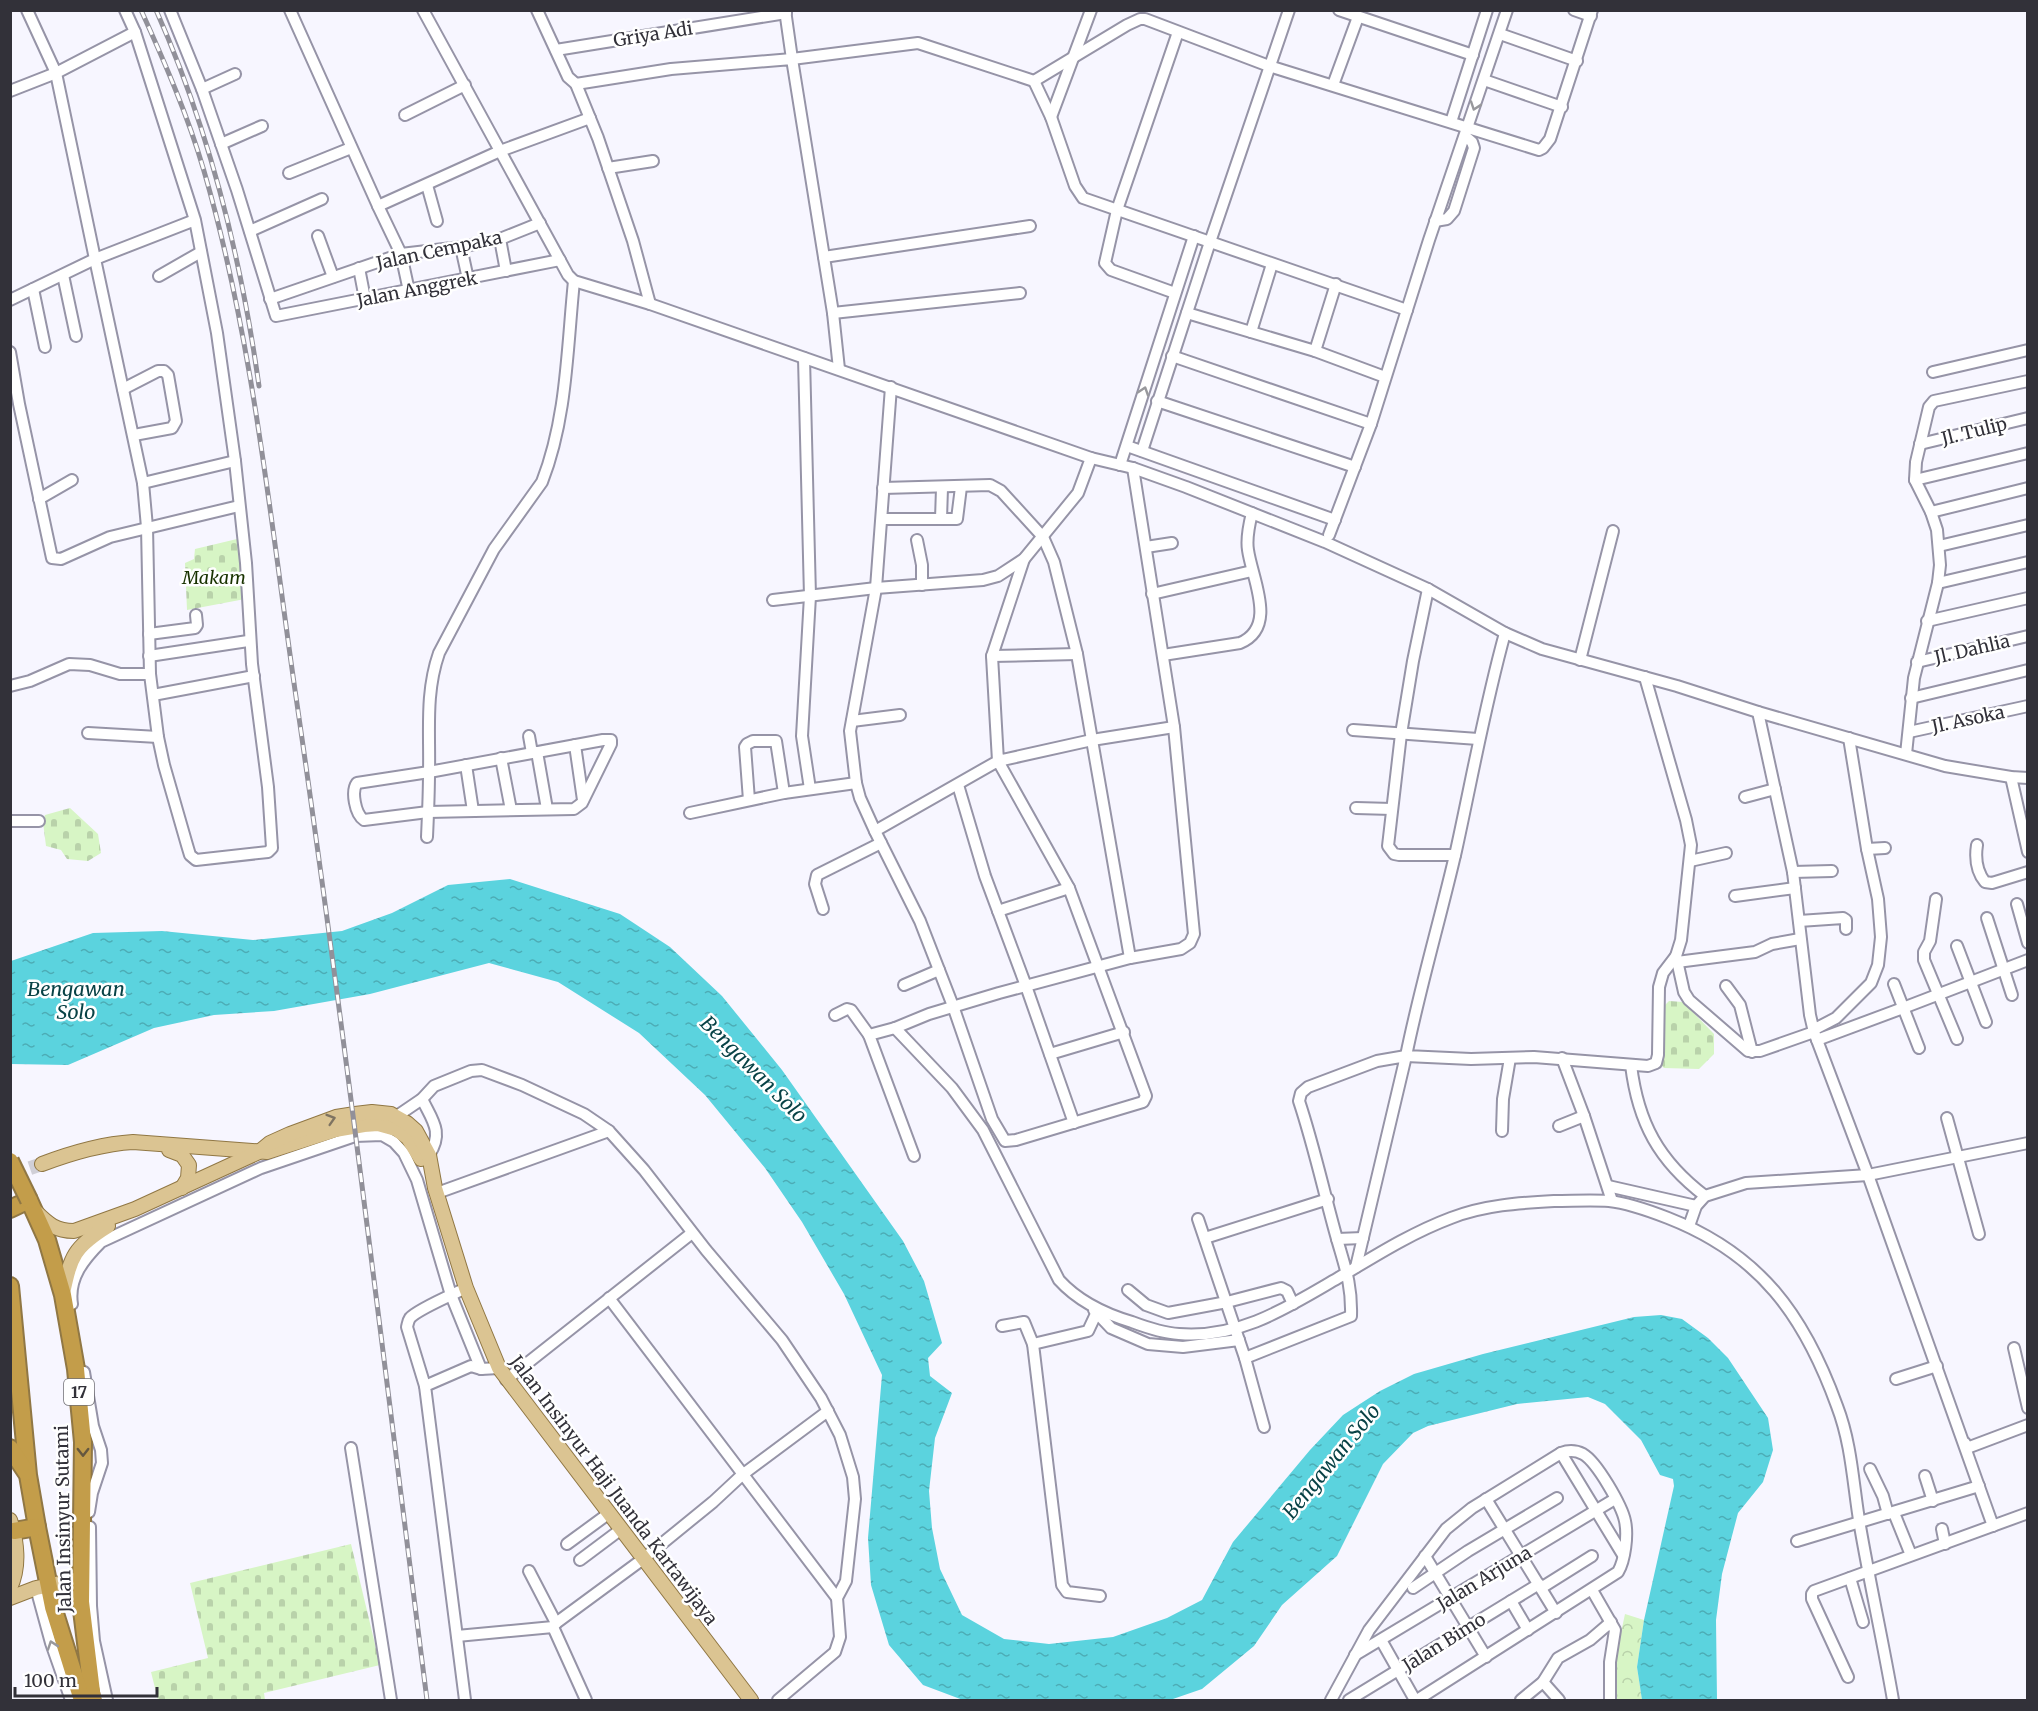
<svg xmlns="http://www.w3.org/2000/svg" width="2038" height="1711" font-family="Merriweather,serif">
	<defs>
		<pattern id="cemetery-stones" width="16" height="16" patternUnits="userSpaceOnUse" patternTransform="scale(1.5)"><rect width="16" height="16" fill="#d7f5c5"/><path d="M2 7V4a2 2 0 0 1 4 0v3zM10 15v-3a2 2 0 0 1 4 0v3z" fill="#b9d2aa"/></pattern>
		<pattern id="park-crowns" width="20" height="18" patternUnits="userSpaceOnUse" patternTransform="scale(1.5)"><rect width="20" height="18" fill="#d7f5c5"/><path d="M2 6a3 3 0 1 1 6 0M12 15a3 3 0 1 1 6 0" fill="none" stroke="#b9d2aa"/></pattern>
		<pattern id="water-ripples" width="26" height="14" patternUnits="userSpaceOnUse" patternTransform="scale(1.5)"><rect width="26" height="14" fill="#5bd3de"/><path d="M2 4q2-2 4 0t4 0M15 11q2-2 4 0t4 0" fill="none" stroke="#4cacb5"/></pattern>
	</defs>
	<rect width="100%" height="100%" fill="#f7f6ff"/>
	<g fill="url(#cemetery-stones)">
		<polygon points="237,539 245,599 187,610 185,563 194,559 195,549"/>
		<polygon points="70,808 98,834 101,853 88,861 67,859 61,850 46,846 43,822 45,815"/>
		<polygon points="1669,1001 1683,1002 1714,1034 1714,1054 1699,1069 1664,1068 1661,1065 1661,1009"/>
		<polygon points="351,1544 380,1665 264,1693 265,1700 158,1700 151,1672 208,1658 190,1583"/>
	</g>
	<polygon fill="url(#park-crowns)" points="1625,1614 1644,1620 1637,1667 1642,1700 1614,1700 1615,1660"/>
	<polygon fill="url(#water-ripples)" points="510,879 620,914 670,947 722,996 782,1070 903,1241 924,1281 942,1343 928,1358 930,1376 952,1393 935,1438 929,1491 932,1528 940,1569 962,1615 1004,1639 1049,1644 1113,1637 1167,1618 1202,1600 1233,1542 1310,1450 1343,1415 1380,1391 1414,1374 1483,1354 1634,1317 1661,1315 1682,1319 1708,1338 1728,1358 1768,1418 1773,1450 1763,1482 1738,1513 1722,1574 1716,1620 1717,1700 1642,1700 1637,1667 1644,1620 1674,1486 1673,1479 1660,1475 1641,1440 1605,1404 1588,1397 1517,1404 1428,1426 1413,1433 1383,1464 1337,1556 1282,1605 1254,1646 1202,1689 1170,1700 963,1700 923,1685 889,1645 871,1585 868,1538 882,1375 844,1294 802,1222 765,1168 705,1095 639,1033 558,982 489,963 370,994 274,1011 214,1015 154,1028 68,1065 11,1064 11,961 93,933 162,931 253,940 342,931 392,913 448,885"/>
	<g fill="none" stroke-linecap="round" stroke-linejoin="round">
		<polyline stroke="#d0cfd7" stroke-width="14" stroke-dasharray="14 7" stroke-linecap="butt" points="10,1175 42,1164"/>
		<g stroke="#9694a7" stroke-width="14">
			<g id="minor">
				<polyline points="170,10 202,89 237,190 276,316 560,260"/>
				<polyline points="290,10 378,206 500,151 590,118"/>
				<polyline points="423,10 568,275 574,281 650,304 1091,458 1133,468 1186,487 1325,542 1428,589 1505,633 1542,649 1677,686 1758,712 1945,766 2011,777 2028,778"/>
				<polyline points="537,10 568,77 576,84 598,138 633,241 650,304"/>
				<polyline points="785,10 792,59 918,43 1034,81 1127,25 1140,19 1145,19 1269,66 1539,150 1543,148 1550,139 1592,10"/>
				<polyline points="1339,10 1473,55"/>
				<polyline points="1574,10 1591,16"/>
				<polyline points="135,32 195,220 95,259 143,483 147,527 150,674 158,737 164,765 187,845 190,855 196,860 268,852 272,848 268,787 252,664 246,563 235,461 217,333 195,220"/>
				<polyline points="1500,34 1577,61"/>
				<polyline points="556,50 786,13"/>
				<polyline points="1484,80 1562,107"/>
				<polyline points="1034,81 1051,117 1075,186 1083,198 1407,310"/>
				<polyline points="576,84 671,69 792,59 833,313 839,369"/>
				<polyline points="1333,85 1358,17"/>
				<polyline points="202,89 235,74"/>
				<polyline points="10,91 56,73 27,10"/>
				<polyline points="405,115 465,85"/>
				<polyline points="1051,117 1091,10"/>
				<polyline points="1451,122 1487,10"/>
				<polyline points="221,144 262,126"/>
				<polyline points="608,168 653,161"/>
				<polyline points="289,173 351,148"/>
				<polyline points="427,185 437,221"/>
				<polyline points="378,206 401,254 409,291"/>
				<polyline points="1435,221 1447,219 1454,211 1474,148 1472,142 1465,136"/>
				<polyline points="250,231 322,199"/>
				<polyline points="318,236 333,277"/>
				<polyline points="500,239 506,271"/>
				<polyline points="461,247 468,279"/>
				<polyline points="824,257 1030,226"/>
				<polyline points="359,268 365,299"/>
				<polyline points="63,275 76,336"/>
				<polyline points="159,276 201,252"/>
				<polyline points="33,289 45,347"/>
				<polyline points="1175,293 1111,270 1105,263 1117,210 1178,32"/>
				<polyline points="270,299 401,254 461,247 500,239 540,223"/>
				<polyline points="10,300 95,259 56,73 135,32 125,10"/>
				<polyline points="833,313 1020,293"/>
				<polyline points="1187,313 1315,351 1385,377"/>
				<polyline points="1251,332 1272,264"/>
				<polyline points="1315,351 1336,284"/>
				<polyline points="10,352 19,404 52,558 61,559 110,537 239,506"/>
				<polyline points="1172,356 1371,424"/>
				<polyline points="804,358 810,596 802,736 810,789"/>
				<polyline points="1933,372 2028,350"/>
				<polyline points="123,389 158,371 164,371 168,375 176,421 172,428 134,435"/>
				<polyline points="1157,401 1355,467"/>
				<polyline points="1920,444 2028,418"/>
				<polyline points="1127,446 1335,520"/>
				<polyline points="1142,451 1210,242 1289,10"/>
				<polyline points="1120,465 1194,236"/>
				<polyline points="1915,480 2028,453"/>
				<polyline points="143,483 235,461"/>
				<polyline points="883,488 990,485 1001,491 1043,537 1054,562 1077,654 1130,958"/>
				<polyline points="39,499 72,480"/>
				<polyline points="1931,512 2028,488"/>
				<polyline points="882,519 957,519 961,487"/>
				<polyline points="941,519 942,488"/>
				<polyline points="1329,535 1371,424 1429,240 1507,10"/>
				<polyline points="917,540 922,565 922,585"/>
				<polyline points="1939,546 2028,525"/>
				<polyline points="1146,547 1172,543"/>
				<polyline points="1024,559 992,656 998,761 1069,888 1146,1096 1143,1102 1016,1140 1005,1141 992,1119 953,1006 920,921 875,831 998,761 1092,740 1174,727"/>
				<polyline points="1938,583 2028,562"/>
				<polyline points="1428,589 1413,661 1401,734 1388,846 1394,854 1399,855 1455,855"/>
				<polyline points="1152,594 1252,571"/>
				<polyline points="773,600 876,588 983,580 998,576 1024,559 1078,493 1091,458"/>
				<polyline points="1927,621 2028,598"/>
				<path d="M1505,633C1485,705 1472,778 1456,851C1440,920 1420,987 1406,1056L1471,1059L1534,1057L1648,1066L1656,1063L1658,1055L1659,987L1663,973L1676,956L1681,940L1691,845L1686,820L1645,677"/>
				<polyline points="149,634 195,628 197,625 196,615"/>
				<path d="M1163,655L1240,643C1278,627 1252,579 1248,550C1246,538 1249,525 1252,513"/>
				<polyline points="149,656 248,641"/>
				<polyline points="992,656 1077,654"/>
				<polyline points="1580,660 1613,531"/>
				<polyline points="1917,662 2028,636"/>
				<polyline points="10,686 30,681 69,664 90,665 120,674 150,674"/>
				<polyline points="153,695 254,676"/>
				<polyline points="1911,698 2028,670"/>
				<polyline points="1758,712 1793,872 1810,1015 1814,1032 1868,1175 1993,1526"/>
				<polyline points="852,721 900,715"/>
				<polyline points="1353,730 1478,739"/>
				<polyline points="1909,732 2028,706"/>
				<polyline points="88,733 158,737"/>
				<polyline points="529,736 532,753"/>
				<path d="M603,740H611V744L582,803L574,809L428,812L364,820C355,814 351,791 357,783L429,772Z"/>
				<polyline points="575,745 583,800"/>
				<polyline points="537,752 547,809"/>
				<polyline points="1906,754 1914,678 1938,583 1940,565 1937,530 1931,512 1915,480 1916,462 1929,407 1934,401 2028,381"/>
				<polyline points="501,758 511,810"/>
				<polyline points="466,765 473,811"/>
				<polyline points="2011,777 2028,852"/>
				<polyline points="958,785 985,876 1026,986 1074,1123"/>
				<polyline points="1745,797 1775,789"/>
				<polyline points="749,800 745,747 747,744 753,741 776,741 784,793"/>
				<polyline points="1356,808 1392,809"/>
				<polyline points="690,813 784,793 856,783"/>
				<polyline points="10,821 39,821"/>
				<polyline points="875,831 860,798 856,783 850,731 876,588 891,387"/>
				<path d="M427,837C428,815 429,794 429,772C430,732 425,693 439,653L494,549L542,482C567,418 567,349 574,281"/>
				<path d="M1977,845C1975,858 1977,872 1985,882L1992,883L2028,872"/>
				<polyline points="1867,849 1885,848"/>
				<polyline points="1690,861 1726,853"/>
				<polyline points="1793,872 1832,871"/>
				<polyline points="1735,896 1795,888"/>
				<polyline points="1936,899 1930,941 1924,952 1924,960 1957,1039"/>
				<polyline points="2017,904 2028,943"/>
				<polyline points="823,909 815,884 817,875 881,843"/>
				<polyline points="998,911 1069,888"/>
				<polyline points="1987,918 2012,995"/>
				<polyline points="1799,921 1843,918 1846,920 1846,929"/>
				<polyline points="1957,946 1986,1022"/>
				<polyline points="1676,956 1684,992 1689,1000 1748,1051 1760,1051 1814,1032"/>
				<polyline points="1677,962 1755,952 1772,944 1800,939"/>
				<polyline points="1894,984 1919,1048"/>
				<polyline points="904,985 939,970"/>
				<polyline points="1726,986 1740,1005 1752,1052"/>
				<polyline points="835,1015 847,1009 851,1010 869,1035"/>
				<path d="M895,1028L952,1088L983,1130L1059,1280C1078,1301 1105,1314 1132,1322C1148,1328 1163,1333 1179,1334C1240,1339 1288,1307 1338,1278C1375,1256 1411,1233 1451,1218C1484,1205 1519,1203 1554,1201C1572,1201 1591,1200 1609,1201C1628,1203 1650,1211 1668,1218C1760,1254 1804,1315 1837,1406C1852,1445 1853,1485 1860,1526C1870,1584 1883,1642 1893,1700"/>
				<polyline points="1813,1030 1836,1018 1871,983 1878,965 1881,937 1878,899 1867,849 1849,738"/>
				<polyline points="1817,1040 1903,1008 2028,960"/>
				<polyline points="1050,1054 1124,1032"/>
				<polyline points="1562,1058 1584,1116 1612,1201"/>
				<path d="M1631,1065C1638,1123 1659,1161 1705,1196"/>
				<path d="M422,1099C432,1120 444,1132 429,1155"/>
				<polyline points="397,1116 422,1099 434,1086 471,1071 482,1070 522,1085 584,1114 609,1131 644,1170 706,1250 782,1340 821,1398 840,1435 853,1477 855,1499 846,1581 837,1598 840,1637 835,1652 778,1700"/>
				<polyline points="1947,1118 1979,1234"/>
				<polyline points="1559,1126 1584,1116"/>
				<polyline points="1502,1131 1503,1099 1510,1058"/>
				<polyline points="914,1156 869,1035 895,1028 929,1014 999,993 1130,958 1181,949 1190,943 1194,934 1174,727 1133,468"/>
				<polyline points="1608,1186 1696,1206"/>
				<polyline points="437,1193 609,1131"/>
				<path d="M1198,1219L1245,1358L1351,1316C1352,1285 1345,1267 1337,1239C1324,1193 1314,1146 1299,1101L1301,1093L1308,1087L1377,1061L1406,1056L1356,1267"/>
				<polyline points="1689,1226 1696,1206 1705,1196 1746,1183 1868,1175 2028,1143"/>
				<polyline points="1205,1238 1328,1199"/>
				<polyline points="1337,1239 1363,1238"/>
				<polyline points="1128,1290 1146,1305 1168,1313 1227,1302 1281,1288 1287,1291 1293,1304"/>
				<polyline points="609,1298 837,1598"/>
				<path d="M72,1304C68,1278 84,1259 101,1242L261,1168L355,1136L382,1135L394,1142L404,1153L417,1180L451,1295L481,1369"/>
				<polyline points="1094,1310 1111,1328 1148,1344 1183,1347 1239,1340"/>
				<polyline points="1096,1314 1088,1331 1033,1344 1062,1585 1067,1592 1100,1596"/>
				<polyline points="1002,1326 1024,1322 1033,1344"/>
				<polyline points="2014,1348 2028,1408"/>
				<polyline points="1245,1358 1264,1427"/>
				<polyline points="84,1372 93,1426 101,1450 102,1463 92,1493 89,1512"/>
				<polyline points="1896,1379 1937,1366"/>
				<polyline points="506,1380 692,1233"/>
				<path d="M425,1386L407,1327C408,1323 408,1321 410,1318C418,1309 454,1294 466,1288"/>
				<polyline points="1965,1443 1967,1448 2028,1425"/>
				<polyline points="351,1448 391,1700"/>
				<polyline points="1561,1453 1623,1555"/>
				<polyline points="1870,1469 1883,1496 1888,1514"/>
				<polyline points="1925,1476 1933,1501"/>
				<polyline points="1486,1499 1556,1613"/>
				<polyline points="1894,1513 1911,1555"/>
				<polyline points="90,1527 91,1606 94,1641 107,1700"/>
				<polyline points="1942,1529 1945,1544"/>
				<polyline points="1797,1541 1979,1486"/>
				<polyline points="567,1544 608,1514"/>
				<polyline points="1425,1556 1486,1657"/>
				<polyline points="580,1560 620,1530"/>
				<polyline points="529,1571 556,1623 553,1627 586,1700"/>
				<polyline points="1850,1578 1863,1622"/>
				<polyline points="36,1588 51,1643 71,1700"/>
				<polyline points="1413,1588 1468,1551 1557,1498"/>
				<polyline points="1541,1588 1592,1556"/>
				<polyline points="1592,1590 1615,1630 1610,1662 1610,1700"/>
				<polyline points="1511,1601 1528,1630"/>
				<polyline points="556,1623 643,1559 713,1502 742,1475 828,1411"/>
				<polyline points="457,1636 553,1627"/>
				<polyline points="1381,1640 1415,1700"/>
				<polyline points="1355,1655 1615,1499"/>
				<polyline points="1848,1677 1812,1599 1812,1594 1814,1591 2028,1513"/>
				<polyline points="1543,1682 1559,1700"/>
				<polyline points="465,1700 425,1386 471,1366 481,1369 499,1368"/>
				<path d="M1331,1700L1369,1630L1446,1529L1472,1508L1561,1453C1569,1450 1575,1450 1583,1454C1597,1462 1622,1506 1625,1521C1628,1535 1625,1560 1618,1572L1417,1700"/>
				<polyline points="1349,1700 1539,1584"/>
				<polyline points="1521,1700 1543,1682 1558,1658 1590,1640 1611,1622"/>
			</g>
		</g>
		<g stroke="#907744" stroke-width="16">
			<g id="major">
				<polyline points="169,1150 182,1155 189,1165 188,1178 182,1188"/>
				<path d="M42,1164C71,1153 101,1144 133,1142L267,1152L335,1130L364,1125L378,1124L396,1129L408,1138L421,1159"/>
				<path d="M36,1212C48,1224 56,1231 74,1231L135,1209L259,1152L270,1143L290,1134L336,1117L355,1114L372,1112L391,1114L407,1123L416,1131L429,1155L435,1188L466,1288L499,1368L751,1700"/>
				<path d="M63,1293C71,1256 74,1247 108,1226"/>
				<path d="M10,1520C17,1541 20,1567 10,1588"/>
				<polyline points="10,1598 36,1588 80,1579"/>
			</g>
		</g>
		<g stroke="#907744" stroke-width="20">
			<g id="highway">
				<polyline points="10,1209 29,1200 47,1240 63,1295 76,1369 83,1442 81,1602 93,1700"/>
				<polyline points="10,1286 28,1475 37,1527 53,1607 82,1700"/>
				<polyline points="10,1448 26,1472"/>
				<polyline points="14,1531 37,1527"/>
			</g>
		</g>
		<use href="#minor" stroke="#fff" stroke-width="10"/>
		<use href="#major" stroke="#dbc492" stroke-width="14"/>
		<use href="#highway" stroke="#c39d4a" stroke-width="16"/>
		<g stroke="#919099" stroke-width="5">
			<g id="rail">
				<path d="M141,10C165,63 188,116 204,171C253,340 270,517 295,690C344,1026 384,1364 427,1700"/>
				<path d="M156,10C209,129 241,257 259,386"/>
			</g>
		</g>
		<use href="#rail" stroke="#fff" stroke-width="3" stroke-dasharray="9" stroke-linecap="butt"/>
		<g stroke="#907744" stroke-width="20" stroke-linecap="butt">
			<polyline id="highway-bridge" points="10,1161 29,1200"/>
		</g>
		<use href="#highway-bridge" stroke="#c39d4a" stroke-width="16"/>
	</g>
	<defs><path id="oneway-chevron" d="M-2-3.5L2.5 0L-2 3.5" fill="none" stroke-width="1.6" stroke-linecap="round" stroke-linejoin="round" transform="scale(1.5)"/></defs>
	<g stroke="#98989c">
		<use href="#oneway-chevron" transform="translate(1475 106) rotate(109)"/>
		<use href="#oneway-chevron" transform="translate(1144 391) rotate(-72)"/>
		<use href="#oneway-chevron" transform="translate(52 1645) rotate(-109)"/>
	</g>
	<use stroke="#7e7361" href="#oneway-chevron" transform="translate(331 1119) rotate(-17)"/>
	<use stroke="#65573f" href="#oneway-chevron" transform="translate(83 1452) rotate(90)"/>
	<g text-anchor="middle" dominant-baseline="central" stroke-width="5" stroke-linejoin="round" paint-order="stroke">
		<rect fill="#fff" stroke="#706f74" stroke-width="1.5" x="64" y="1379" width="30" height="26" rx="4.5"/>
		<g font-size="16" font-weight="bold" fill="#323139">
			<text x="79" y="1392">17</text>
		</g>
		<g font-size="18" fill="#323139" stroke="#fff">
			<text transform="translate(653 34) rotate(-9)">Griya Adi</text>
			<text transform="translate(439 250) rotate(-12)">Jalan Cempaka</text>
			<text transform="translate(417 289) rotate(-11)">Jalan Anggrek</text>
			<text transform="translate(1974 431) rotate(-14)">Jl. Tulip</text>
			<text transform="translate(1972 649) rotate(-13)">Jl. Dahlia</text>
			<text transform="translate(1968 719) rotate(-12)">Jl. Asoka</text>
			<text transform="translate(614 1490) rotate(53)">Jalan Insinyur Haji Juanda Kartawijaya</text>
			<text transform="translate(63 1519) rotate(-91)">Jalan Insinyur Sutami</text>
			<text transform="translate(1484 1578) rotate(-31)">Jalan Arjuna</text>
			<text transform="translate(1444 1642) rotate(-32)">Jalan Bimo</text>
		</g>
		<g font-size="18" font-style="italic" fill="#193300" stroke="#fff">
			<text x="214" y="577">Makam</text>
		</g>
		<g font-size="20" font-style="italic" fill="#084246" stroke="#fff">
			<text x="76" y="988">Bengawan<tspan x="76" dy="23">Solo</tspan></text>
			<text transform="translate(754 1069) rotate(45)">Bengawan Solo</text>
			<text transform="translate(1331 1461) rotate(-51)">Bengawan Solo</text>
		</g>
	</g>
	<rect width="2038" height="1711" fill="none" stroke="#323139" stroke-width="24"/>
	<path d="M15 1687v9h142v-9" fill="none" stroke="#323139" stroke-width="3"/>
	<text x="24" y="1687" font-size="18" fill="#323139" stroke="#ffffff" stroke-width="4.5" paint-order="stroke">100 m</text>
</svg>
